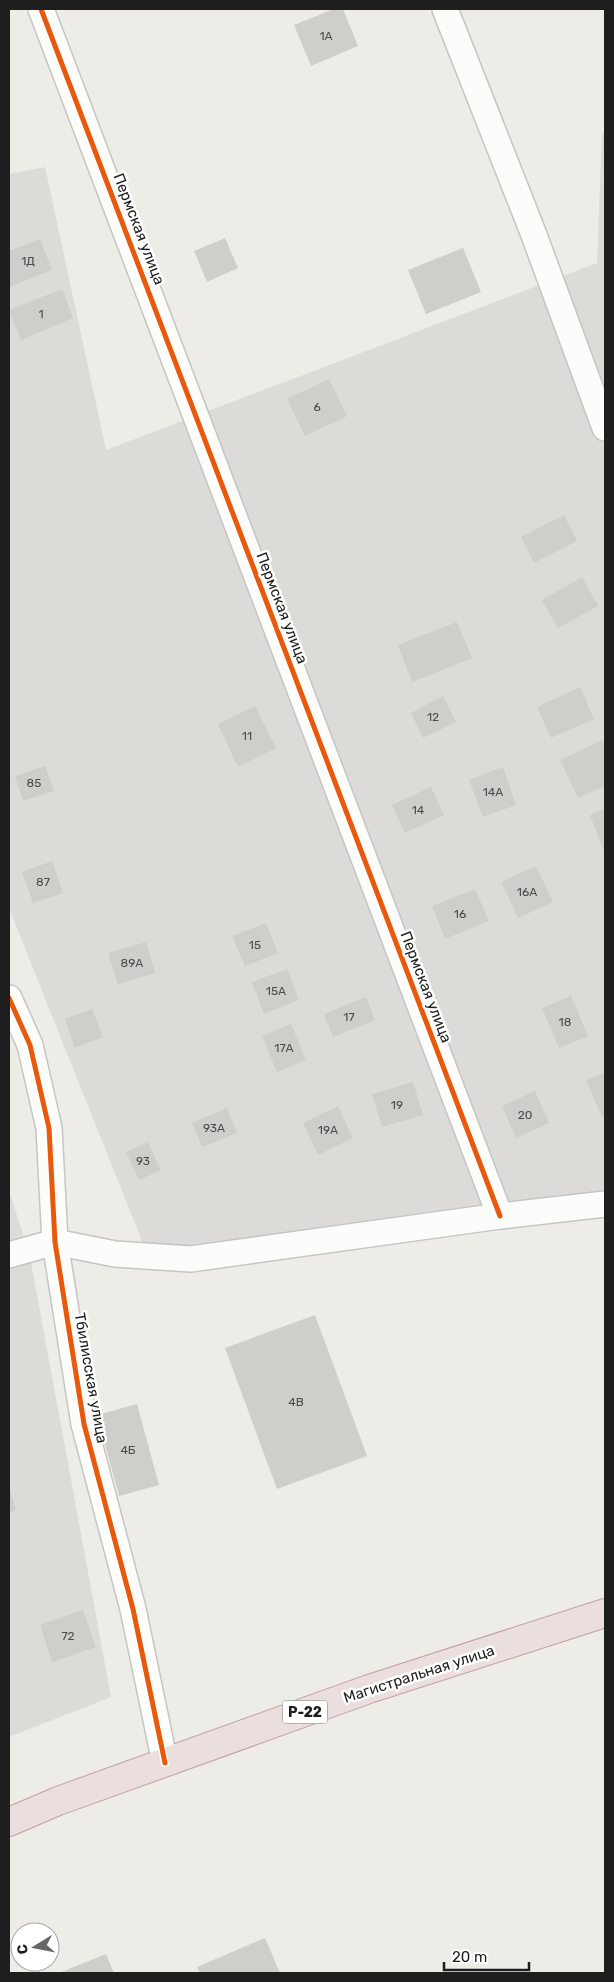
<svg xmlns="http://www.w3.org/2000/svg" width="614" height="1982" font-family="Rubik,sans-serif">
	<rect width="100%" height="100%" fill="#edece7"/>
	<g fill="#dcdbd8">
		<polygon points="605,133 605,1190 148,1256 9,908 9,174 45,167 106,450 597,263 602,134"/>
		<polygon points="9,1190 30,1257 111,1697 9,1737"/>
	</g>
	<g fill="#cfceca">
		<polygon points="334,9 343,9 358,46 311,66 294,25"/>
		<polygon points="225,238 238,268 207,282 194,251"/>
		<polygon points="40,239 52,270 9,287 9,251"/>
		<polygon points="463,248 481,292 426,314 408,270"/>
		<polygon points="62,289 73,318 21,340 9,310"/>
		<polygon points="329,379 347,416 305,436 287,399"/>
		<polygon points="564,515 577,541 534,563 521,537"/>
		<polygon points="582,577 598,606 558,628 542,600"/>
		<polygon points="457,622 472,658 412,682 398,645"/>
		<polygon points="580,687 594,719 551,738 537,707"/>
		<polygon points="443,696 456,722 423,738 411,713"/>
		<polygon points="255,706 276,748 238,767 218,724"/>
		<polygon points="602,740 605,746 605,786 578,798 560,760"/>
		<polygon points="45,766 54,791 23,801 15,776"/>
		<polygon points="503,767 516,805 483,817 469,780"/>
		<polygon points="431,787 444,815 405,833 392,805"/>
		<polygon points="605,809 605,854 590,815"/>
		<polygon points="52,861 63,893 33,903 22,872"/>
		<polygon points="536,866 553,902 518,918 501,882"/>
		<polygon points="475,889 489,921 445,939 432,906"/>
		<polygon points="266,923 278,953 245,966 232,936"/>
		<polygon points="146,942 155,973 118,984 108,953"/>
		<polygon points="287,969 299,1000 264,1014 252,982"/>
		<polygon points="571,996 588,1036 559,1048 542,1008"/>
		<polygon points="366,997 375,1020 333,1037 324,1014"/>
		<polygon points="92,1009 103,1037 75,1048 65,1019"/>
		<polygon points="291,1024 306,1060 277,1072 262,1036"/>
		<polygon points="605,1072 605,1116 602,1117 586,1080"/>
		<polygon points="413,1082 423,1115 382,1127 372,1094"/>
		<polygon points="535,1091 549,1123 516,1138 502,1106"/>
		<polygon points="338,1106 353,1138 318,1155 303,1123"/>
		<polygon points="227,1108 237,1133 202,1147 192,1123"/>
		<polygon points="148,1142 161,1170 139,1180 126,1152"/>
		<polygon points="315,1315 367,1456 277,1489 225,1348"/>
		<polygon points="137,1404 159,1485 119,1496 97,1415"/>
		<polygon points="9,1487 16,1510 9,1513"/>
		<polygon points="83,1610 96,1647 52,1662 40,1625"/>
		<polygon points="265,1938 280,1973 200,1973 197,1967"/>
		<polygon points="106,1954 114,1973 59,1973"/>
	</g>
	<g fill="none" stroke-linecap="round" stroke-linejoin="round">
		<g stroke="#c5c5c3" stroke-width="28">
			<g id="street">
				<polyline points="41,9 500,1216"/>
				<polyline points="445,9 534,235 605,428"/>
				<polyline points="9,998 30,1045 49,1128 55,1242 84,1424 133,1609 165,1763"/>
				<polyline points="9,1255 55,1242 115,1254 191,1259 500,1216 605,1204"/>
			</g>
		</g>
		<g stroke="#c39da0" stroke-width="30">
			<polyline id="highway" points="9,1822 58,1801 369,1689 605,1613"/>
		</g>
		<use href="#street" stroke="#fcfcfb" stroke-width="25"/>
		<use href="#highway" stroke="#eadfde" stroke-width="28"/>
		<g stroke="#fff" stroke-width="8">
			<g id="cycleway">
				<polyline points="41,9 500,1216"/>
				<polyline points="9,998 30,1045 49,1128 55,1242 84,1424 133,1609 165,1763"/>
			</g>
		</g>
		<use href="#cycleway" stroke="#e8590c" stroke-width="5"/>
	</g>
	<g text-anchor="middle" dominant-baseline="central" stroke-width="5" stroke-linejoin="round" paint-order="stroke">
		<g font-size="12" fill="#4a4a49">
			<text x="326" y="36">1А</text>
			<text x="28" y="261">1Д</text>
			<text x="41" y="314">1</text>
			<text x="317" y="407">6</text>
			<text x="433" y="717">12</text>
			<text x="247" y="736">11</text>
			<text x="34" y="783">85</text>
			<text x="493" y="792">14А</text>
			<text x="418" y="810">14</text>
			<text x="43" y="882">87</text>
			<text x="527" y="892">16А</text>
			<text x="460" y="914">16</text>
			<text x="255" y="945">15</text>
			<text x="132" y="963">89А</text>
			<text x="276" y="991">15А</text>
			<text x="349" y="1017">17</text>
			<text x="565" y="1022">18</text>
			<text x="284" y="1048">17А</text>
			<text x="397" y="1105">19</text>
			<text x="525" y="1115">20</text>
			<text x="214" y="1128">93А</text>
			<text x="328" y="1130">19А</text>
			<text x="143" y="1161">93</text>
			<text x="296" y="1402">4В</text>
			<text x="128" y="1450">4Б</text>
			<text x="68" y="1636">72</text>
		</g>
		<rect fill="#fff" stroke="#626262" stroke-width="1" x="282.5" y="1700.5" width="45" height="23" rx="4"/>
		<g font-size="14" font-weight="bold" fill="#1e1e1e">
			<text x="305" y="1712">Р-22</text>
		</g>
		<g font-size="15" fill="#1e1e1e" stroke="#fff">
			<text transform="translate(139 229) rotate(69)">Пермская улица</text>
			<text transform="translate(282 608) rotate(69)">Пермская улица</text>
			<text transform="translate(426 987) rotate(69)">Пермская улица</text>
			<text transform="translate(91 1378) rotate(80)">Тбилисская улица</text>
			<text transform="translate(419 1674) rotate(-18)">Магистральная улица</text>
		</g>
	</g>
	<rect width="614" height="1982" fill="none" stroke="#1e1e1e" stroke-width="20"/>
	<g transform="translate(35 1947) rotate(260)"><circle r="24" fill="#ffffff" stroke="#a5a5a5"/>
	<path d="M0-4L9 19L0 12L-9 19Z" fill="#666664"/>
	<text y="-8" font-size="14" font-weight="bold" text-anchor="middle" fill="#1e1e1e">С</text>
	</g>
	<path d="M444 1962v8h85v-8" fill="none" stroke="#1e1e1e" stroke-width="2.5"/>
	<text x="452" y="1962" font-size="15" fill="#1e1e1e" stroke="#ffffff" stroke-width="4" paint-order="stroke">20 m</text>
</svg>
